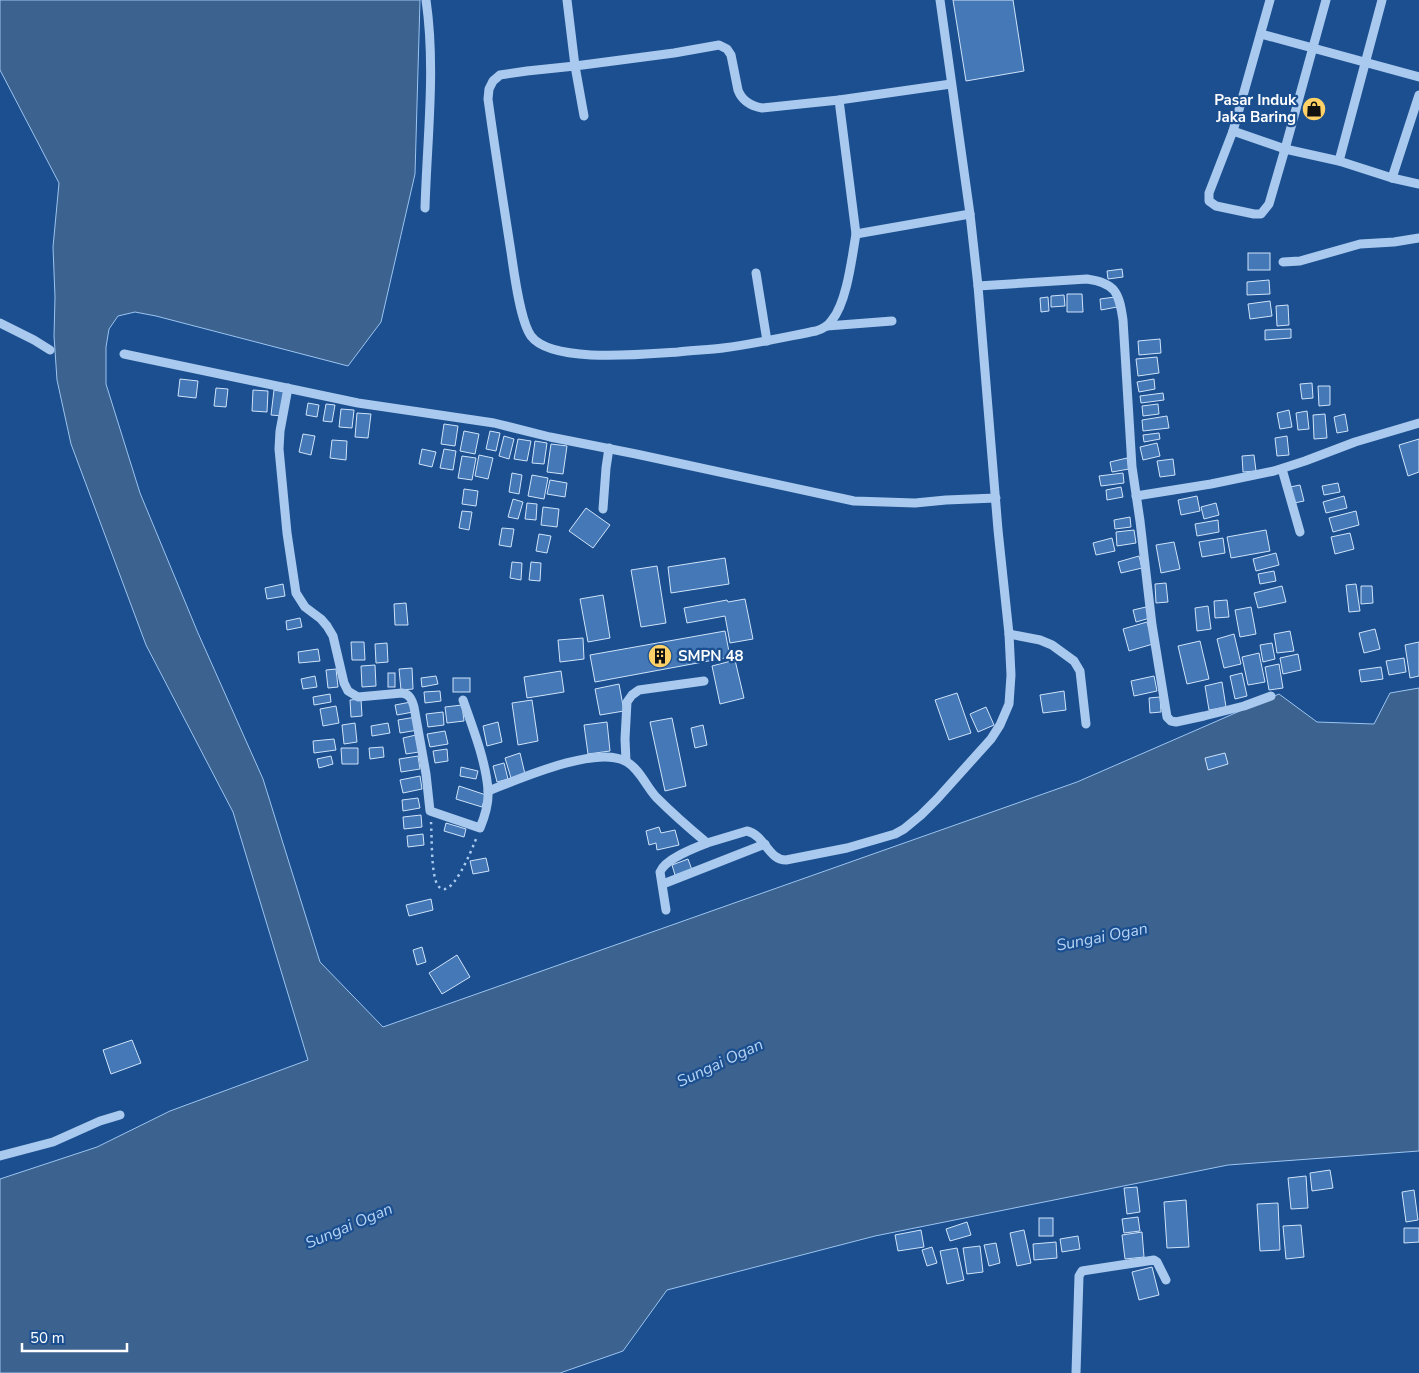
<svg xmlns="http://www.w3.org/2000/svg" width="1419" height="1373" font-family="'Nunito Sans',sans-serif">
	<rect width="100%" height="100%" fill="#1b4f8f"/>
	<polygon fill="#3c6290" stroke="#9cc4f0" points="0,0 420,0 415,174 381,322 348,366 156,316 135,312 118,316 109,329 106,347 106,384 140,493 198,633 263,779 320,962 383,1027 1077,782 1279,694 1317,722 1374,724 1390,693 1419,688 1419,1151 1228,1165 875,1236 667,1290 623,1351 560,1373 0,1373 0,1179 97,1147 170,1111 308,1060 233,812 146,645 71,444 57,380 54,336 55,297 53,247 59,183 0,70"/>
	<g fill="#4478b7" stroke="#cfe3fa">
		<polygon points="953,0 1013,0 1024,71 966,81"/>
		<rect x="1248" y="253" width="22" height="17"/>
		<polygon points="1122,269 1123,277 1108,279 1107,271"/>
		<polygon points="1269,280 1270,294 1247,295 1247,282"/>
		<polygon points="1067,294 1082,294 1083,312 1067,312"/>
		<polygon points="1064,295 1065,306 1051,307 1051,296"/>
		<polygon points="1048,297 1049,311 1041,312 1040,298"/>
		<polygon points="1115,297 1117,307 1101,310 1100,299"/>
		<polygon points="1270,301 1272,316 1250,319 1248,304"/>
		<polygon points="1288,305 1289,325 1277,326 1276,306"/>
		<polygon points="1291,329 1291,338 1265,340 1265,330"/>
		<polygon points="1160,339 1161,353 1139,355 1138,341"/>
		<polygon points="1157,357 1159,373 1138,376 1136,359"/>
		<polygon points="180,379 198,381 196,398 178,396"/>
		<polygon points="1154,379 1155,389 1139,392 1137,382"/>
		<polygon points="1312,383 1313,398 1302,399 1300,384"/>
		<polygon points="1318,386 1330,386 1330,405 1319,406"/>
		<polygon points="216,388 228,389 226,407 214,406"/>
		<polygon points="253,390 268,391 267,412 252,411"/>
		<polygon points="274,390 284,392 282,416 271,415"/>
		<polygon points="1163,393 1164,400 1141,403 1140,396"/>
		<polygon points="308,403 319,405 317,417 306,415"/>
		<polygon points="326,404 335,405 332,422 323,421"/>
		<polygon points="1158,404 1159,414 1143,416 1142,406"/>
		<polygon points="341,409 354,410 352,428 339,427"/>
		<polygon points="1289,410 1292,427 1280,429 1277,413"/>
		<polygon points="1307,411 1309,429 1298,430 1296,413"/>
		<polygon points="357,413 371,414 368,438 355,437"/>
		<polygon points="1325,414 1327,438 1314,439 1313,415"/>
		<polygon points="1345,414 1348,431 1337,433 1334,417"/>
		<polygon points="1167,416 1169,428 1143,431 1142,420"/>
		<polygon points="444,424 458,426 455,446 441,444"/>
		<polygon points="464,431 479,434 475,454 460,451"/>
		<polygon points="490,431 500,433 496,451 486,449"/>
		<polygon points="1159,433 1160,439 1144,442 1143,435"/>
		<polygon points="303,434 315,436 311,455 299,452"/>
		<polygon points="504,436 514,439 509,459 499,456"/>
		<polygon points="1287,436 1289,455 1277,456 1275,438"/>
		<polygon points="518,439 531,441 527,461 514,459"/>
		<polygon points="1419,439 1419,472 1408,476 1399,445"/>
		<polygon points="332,440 347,441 346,460 330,458"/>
		<polygon points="535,441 547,443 544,464 532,463"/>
		<polygon points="1157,443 1160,456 1143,460 1140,447"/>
		<polygon points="551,444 567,446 563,474 547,472"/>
		<polygon points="422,449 436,452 432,467 419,464"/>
		<polygon points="444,449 456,451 453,470 440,468"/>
		<polygon points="479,455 493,458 488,479 475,476"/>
		<polygon points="1254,455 1256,471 1243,472 1242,456"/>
		<polygon points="462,456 476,458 472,480 458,478"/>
		<polygon points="1127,458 1129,469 1112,472 1110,462"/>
		<polygon points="1173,459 1175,475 1160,477 1157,461"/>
		<polygon points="512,473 522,475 519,494 509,492"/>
		<polygon points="1123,473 1124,483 1101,486 1099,476"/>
		<polygon points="532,475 548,478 544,499 528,496"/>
		<polygon points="550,480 567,483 565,497 547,494"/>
		<polygon points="1338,483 1340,492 1324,495 1322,486"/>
		<polygon points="1300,485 1304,501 1294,503 1290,487"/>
		<polygon points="1121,487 1123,497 1107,500 1106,490"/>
		<polygon points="464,489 478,491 476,506 462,504"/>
		<polygon points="1197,496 1200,511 1181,515 1178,500"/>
		<polygon points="1344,496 1347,508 1326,513 1323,502"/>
		<polygon points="513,499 523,502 518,519 508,517"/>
		<polygon points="527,503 537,504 536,520 525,519"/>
		<polygon points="1216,503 1219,515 1204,519 1201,507"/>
		<polygon points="543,507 559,509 557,527 541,525"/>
		<polygon points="586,508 610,525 593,548 569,531"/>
		<polygon points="462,511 472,512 469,530 459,528"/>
		<polygon points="1356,511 1359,525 1333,532 1329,518"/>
		<polygon points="1130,517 1131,527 1115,529 1114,520"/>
		<polygon points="1218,520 1219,532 1197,536 1195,524"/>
		<polygon points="502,528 514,529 511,547 499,545"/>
		<polygon points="1134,530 1136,543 1117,546 1116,532"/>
		<polygon points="1266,530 1270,551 1231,558 1227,537"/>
		<polygon points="1350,533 1354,549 1335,554 1331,537"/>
		<polygon points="539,534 551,536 547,553 536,551"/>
		<polygon points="1112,538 1115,551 1096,555 1093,543"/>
		<polygon points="1223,538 1225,553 1202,557 1199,542"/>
		<polygon points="1174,542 1180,569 1161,573 1156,545"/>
		<polygon points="1276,553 1279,565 1256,571 1253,559"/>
		<polygon points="1139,556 1142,568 1121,573 1118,562"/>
		<polygon points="725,558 729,584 671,593 668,567"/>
		<polygon points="512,562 522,563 521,580 510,578"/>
		<polygon points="531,562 541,563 540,581 529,580"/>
		<polygon points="657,566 666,623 641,627 631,570"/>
		<polygon points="1274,571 1276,581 1260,584 1258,574"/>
		<polygon points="1166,583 1168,602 1156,603 1155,584"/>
		<polygon points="283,584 285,596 267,599 265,588"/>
		<polygon points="1356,584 1360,611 1349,612 1346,585"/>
		<polygon points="1282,586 1286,602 1258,608 1254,593"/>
		<polygon points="1361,586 1372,586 1373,603 1361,604"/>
		<polygon points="603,595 610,638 588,642 580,599"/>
		<polygon points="745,599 753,639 730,643 725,616 687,623 684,608 727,600 728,602"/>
		<polygon points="1227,600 1229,617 1215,618 1214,601"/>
		<polygon points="406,603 408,625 395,625 394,604"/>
		<polygon points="1208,606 1211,629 1197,631 1195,608"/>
		<polygon points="1146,607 1150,618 1136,622 1133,610"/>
		<polygon points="1251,607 1256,634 1240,637 1235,610"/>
		<polygon points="300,618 302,627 287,630 286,621"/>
		<polygon points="1147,622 1153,644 1129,651 1123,629"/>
		<polygon points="1375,629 1380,649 1364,653 1359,633"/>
		<polygon points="725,631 730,657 595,682 590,655"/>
		<polygon points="1290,631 1294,651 1277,653 1274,634"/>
		<polygon points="1234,634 1241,664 1224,668 1217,639"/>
		<polygon points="583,638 584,659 560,662 558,640"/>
		<polygon points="1200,641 1209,679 1187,684 1178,646"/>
		<polygon points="351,642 364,642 365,660 352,660"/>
		<polygon points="1419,642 1419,676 1410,678 1405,645"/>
		<polygon points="387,643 388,662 376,663 375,644"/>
		<polygon points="1272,643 1275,659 1263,662 1260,645"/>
		<polygon points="318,649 320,661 299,663 298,652"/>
		<polygon points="1259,653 1265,682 1248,685 1242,657"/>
		<polygon points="1298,654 1301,670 1283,674 1280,658"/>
		<polygon points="1404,658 1406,672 1389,675 1386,661"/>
		<polygon points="735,660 744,698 720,704 712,666"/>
		<polygon points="1279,664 1283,688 1269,690 1265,667"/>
		<polygon points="375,665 376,686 362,687 361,666"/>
		<polygon points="1381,667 1383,679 1361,682 1359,670"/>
		<polygon points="412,668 413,689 401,690 399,669"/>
		<polygon points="336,669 338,687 328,688 326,670"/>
		<polygon points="561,671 564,692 527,698 524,677"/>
		<rect x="388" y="673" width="7" height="14"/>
		<polygon points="1242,673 1247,696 1235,699 1230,676"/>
		<polygon points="315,676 317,687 303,689 301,679"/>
		<polygon points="436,676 438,684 422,687 421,678"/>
		<polygon points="1154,676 1157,691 1134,696 1131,681"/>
		<rect x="453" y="678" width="17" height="14"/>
		<polygon points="1222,682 1226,707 1209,710 1205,686"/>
		<polygon points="619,684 624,711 600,715 595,689"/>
		<polygon points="440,691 441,701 425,703 424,692"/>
		<polygon points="1064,691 1066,710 1043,713 1040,695"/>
		<polygon points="957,693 971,733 949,740 935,700"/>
		<polygon points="330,694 331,702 314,705 313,697"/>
		<polygon points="1160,697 1161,712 1150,713 1149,698"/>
		<polygon points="361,699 362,716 351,717 350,700"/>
		<polygon points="532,700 538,741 518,745 512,703"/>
		<polygon points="411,702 413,712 397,715 395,705"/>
		<polygon points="462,705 464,721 447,723 445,707"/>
		<polygon points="336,706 339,723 323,726 320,709"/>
		<polygon points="986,707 994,725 978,732 970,714"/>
		<polygon points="443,712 444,725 428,727 426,714"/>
		<polygon points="416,717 418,730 400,733 398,720"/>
		<polygon points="672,718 686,786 665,791 650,722"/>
		<polygon points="498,722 502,742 487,746 483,726"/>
		<polygon points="607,722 610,751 588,754 584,725"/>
		<polygon points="355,723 357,742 344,744 342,725"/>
		<polygon points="388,723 390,733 372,736 371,726"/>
		<polygon points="703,725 707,745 695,748 691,728"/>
		<polygon points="445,731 448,744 430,747 427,734"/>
		<polygon points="416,735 419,752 406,754 403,738"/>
		<polygon points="334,739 336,750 314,753 313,741"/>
		<polygon points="383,747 384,757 370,759 369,748"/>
		<polygon points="341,748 358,748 358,764 342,764"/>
		<polygon points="447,749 448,761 435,763 433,751"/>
		<polygon points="520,753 525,774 511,778 505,758"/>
		<polygon points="1225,753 1228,764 1208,770 1205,758"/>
		<polygon points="331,756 333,764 319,768 317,759"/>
		<polygon points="418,756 420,769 401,772 399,759"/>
		<polygon points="504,763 508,779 497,782 493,766"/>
		<polygon points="461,767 478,771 476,779 460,776"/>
		<polygon points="420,776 422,789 403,793 400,780"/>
		<polygon points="459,786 486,795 482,807 456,799"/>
		<polygon points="418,798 420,808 403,811 402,800"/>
		<polygon points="421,815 422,827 404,829 403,817"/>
		<polygon points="446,823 466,829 464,837 444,831"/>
		<polygon points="659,827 661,833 675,830 679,845 657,850 656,843 649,845 646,831"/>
		<polygon points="423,834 424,845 408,847 407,836"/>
		<polygon points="486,858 489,871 473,874 470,861"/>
		<polygon points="688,859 692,870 675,875 672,865"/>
		<polygon points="431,899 433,910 409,916 406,905"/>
		<polygon points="422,947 426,962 417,965 413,950"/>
		<polygon points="457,955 470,977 442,994 429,973"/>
		<polygon points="132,1040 141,1063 111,1074 103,1050"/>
		<polygon points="1330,1170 1333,1188 1312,1191 1310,1173"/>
		<polygon points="1306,1176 1308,1208 1291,1209 1288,1178"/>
		<polygon points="1137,1187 1140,1212 1127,1214 1124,1188"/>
		<polygon points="1414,1190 1418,1220 1406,1222 1402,1192"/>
		<polygon points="1186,1200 1189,1247 1167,1248 1164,1202"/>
		<polygon points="1278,1203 1280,1250 1260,1251 1257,1204"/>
		<polygon points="1138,1217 1140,1231 1124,1233 1122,1219"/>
		<rect x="1039" y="1218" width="14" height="18"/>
		<polygon points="967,1222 971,1235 950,1241 946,1229"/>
		<polygon points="1301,1225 1304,1257 1286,1259 1283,1226"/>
		<polygon points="1404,1228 1419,1228 1419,1242 1404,1243"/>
		<polygon points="921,1230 924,1247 898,1251 895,1235"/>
		<polygon points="1024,1230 1031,1263 1017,1266 1010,1233"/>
		<polygon points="1142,1232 1144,1257 1125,1259 1122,1235"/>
		<polygon points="1078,1236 1080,1249 1062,1252 1060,1239"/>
		<polygon points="1056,1242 1057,1258 1034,1260 1033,1244"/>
		<polygon points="996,1243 1000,1263 989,1266 984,1245"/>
		<polygon points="980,1246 983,1272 967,1274 963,1248"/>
		<polygon points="932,1247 937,1263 927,1266 922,1250"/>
		<polygon points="957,1248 964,1280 947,1284 940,1251"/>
		<polygon points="1152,1267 1159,1295 1139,1300 1132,1272"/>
	</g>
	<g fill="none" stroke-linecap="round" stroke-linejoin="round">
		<path stroke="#a9c9ee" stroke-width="2.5" stroke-dasharray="2.5 4" stroke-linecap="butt" d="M431,822C432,837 431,872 437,884C450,907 473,846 476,839"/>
		<g stroke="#a9c9ee" stroke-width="9">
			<path d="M567,0L575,66L527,71L500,75L493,81L489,89L488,99C495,150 503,201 511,252C514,272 520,321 531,336C552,364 645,354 678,352C693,350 708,350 723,348C754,344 785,337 816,331C823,329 828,326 832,320C847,302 852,257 856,234L970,214"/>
			<polyline points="1270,0 1233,131 1285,149 1339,161 1392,178 1419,184"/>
			<polyline points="1261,34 1419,77"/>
			<polyline points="839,100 856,234"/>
			<path d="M584,116L575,66L674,53L719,45L727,49L731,55L738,90C742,101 751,106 762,108L839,100L951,84"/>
			<polyline points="1233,131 1209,193 1209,201 1216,206 1254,214 1261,214 1269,204 1285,149 1326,0"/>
			<polyline points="1339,161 1382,0"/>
			<polyline points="1392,178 1419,95"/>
			<path d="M425,208C427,139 436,68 426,0"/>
			<polyline points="1283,262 1300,261 1360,244 1394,242 1419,238"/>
			<polyline points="756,273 767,341"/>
			<path d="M978,286L1087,279C1116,283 1119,293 1123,320L1132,467L1140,521L1152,625L1167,717L1171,721L1176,722L1204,716L1244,706L1271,696"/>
			<polyline points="0,323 34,340 50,350"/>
			<polyline points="827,326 892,321"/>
			<polyline points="124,354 358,403 494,423 550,437 636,454 854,501 915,503 946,500 996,498"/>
			<path d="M288,388L280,431L279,449L287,533L296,593L305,607L321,619L327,626L333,636L344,683L348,691L358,697L402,693C410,694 412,700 414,707L426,774L430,811L480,828C485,816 489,803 488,790C486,762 473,728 463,700"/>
			<polyline points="1282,469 1300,532"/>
			<polyline points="1136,496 1211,484 1274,471 1305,461 1355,442 1419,423"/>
			<polyline points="603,509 606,468 609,448"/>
			<polyline points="1009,634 1040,640 1052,645 1074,661 1080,671 1086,724"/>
			<polyline points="626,761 625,739 627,702 632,695 639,690 704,681"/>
			<path d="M488,791C519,779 598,744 627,762C640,770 646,786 656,797C672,813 689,828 707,843L747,831C765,835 768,860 786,860L847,848L895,834L904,829L921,815L937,799L991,739L1000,725L1009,704L1011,675L1009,634L998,530L978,286L970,214L940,0"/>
			<polyline points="663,884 765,844"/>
			<path d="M666,910L660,872C665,859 694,848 707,843"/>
			<polyline points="0,1156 53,1142 100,1121 120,1115"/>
			<polyline points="1076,1373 1079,1276 1082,1271 1154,1260 1157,1262 1166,1280"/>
		</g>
	</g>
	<defs>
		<g id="shop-disc" transform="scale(1.25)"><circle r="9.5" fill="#ffd166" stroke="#1b4f8f"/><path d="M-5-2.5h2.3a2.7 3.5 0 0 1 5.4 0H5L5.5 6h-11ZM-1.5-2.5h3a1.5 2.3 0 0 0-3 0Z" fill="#111"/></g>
		<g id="building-disc" transform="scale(1.25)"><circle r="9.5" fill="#ffd166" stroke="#1b4f8f"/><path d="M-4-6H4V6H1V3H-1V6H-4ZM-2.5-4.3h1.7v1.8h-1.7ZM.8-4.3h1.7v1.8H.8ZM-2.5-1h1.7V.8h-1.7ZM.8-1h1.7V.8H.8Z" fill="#111"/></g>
	</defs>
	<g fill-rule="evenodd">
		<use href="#shop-disc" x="1314" y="109"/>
		<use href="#building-disc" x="660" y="656"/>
	</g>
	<g text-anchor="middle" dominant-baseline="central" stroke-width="4.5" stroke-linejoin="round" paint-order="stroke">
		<g font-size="15" font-weight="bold" fill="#fff" stroke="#1b4f8f" text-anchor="end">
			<text x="1296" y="100">Pasar Induk<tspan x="1296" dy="17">Jaka Baring</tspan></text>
			<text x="678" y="656" text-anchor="start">SMPN 48</text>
		</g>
		<g font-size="16" font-style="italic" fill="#b5d3f5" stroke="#1b4f8f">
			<text transform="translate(1102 937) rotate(-11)">Sungai Ogan</text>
			<text transform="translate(720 1063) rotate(-25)">Sungai Ogan</text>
			<text transform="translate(349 1226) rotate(-23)">Sungai Ogan</text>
		</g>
	</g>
	<path d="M22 1343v8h105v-8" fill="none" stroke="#ffffff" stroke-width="2.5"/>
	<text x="30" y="1343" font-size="15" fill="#ffffff" stroke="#1b4f8f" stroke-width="4" paint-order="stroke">50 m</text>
</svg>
